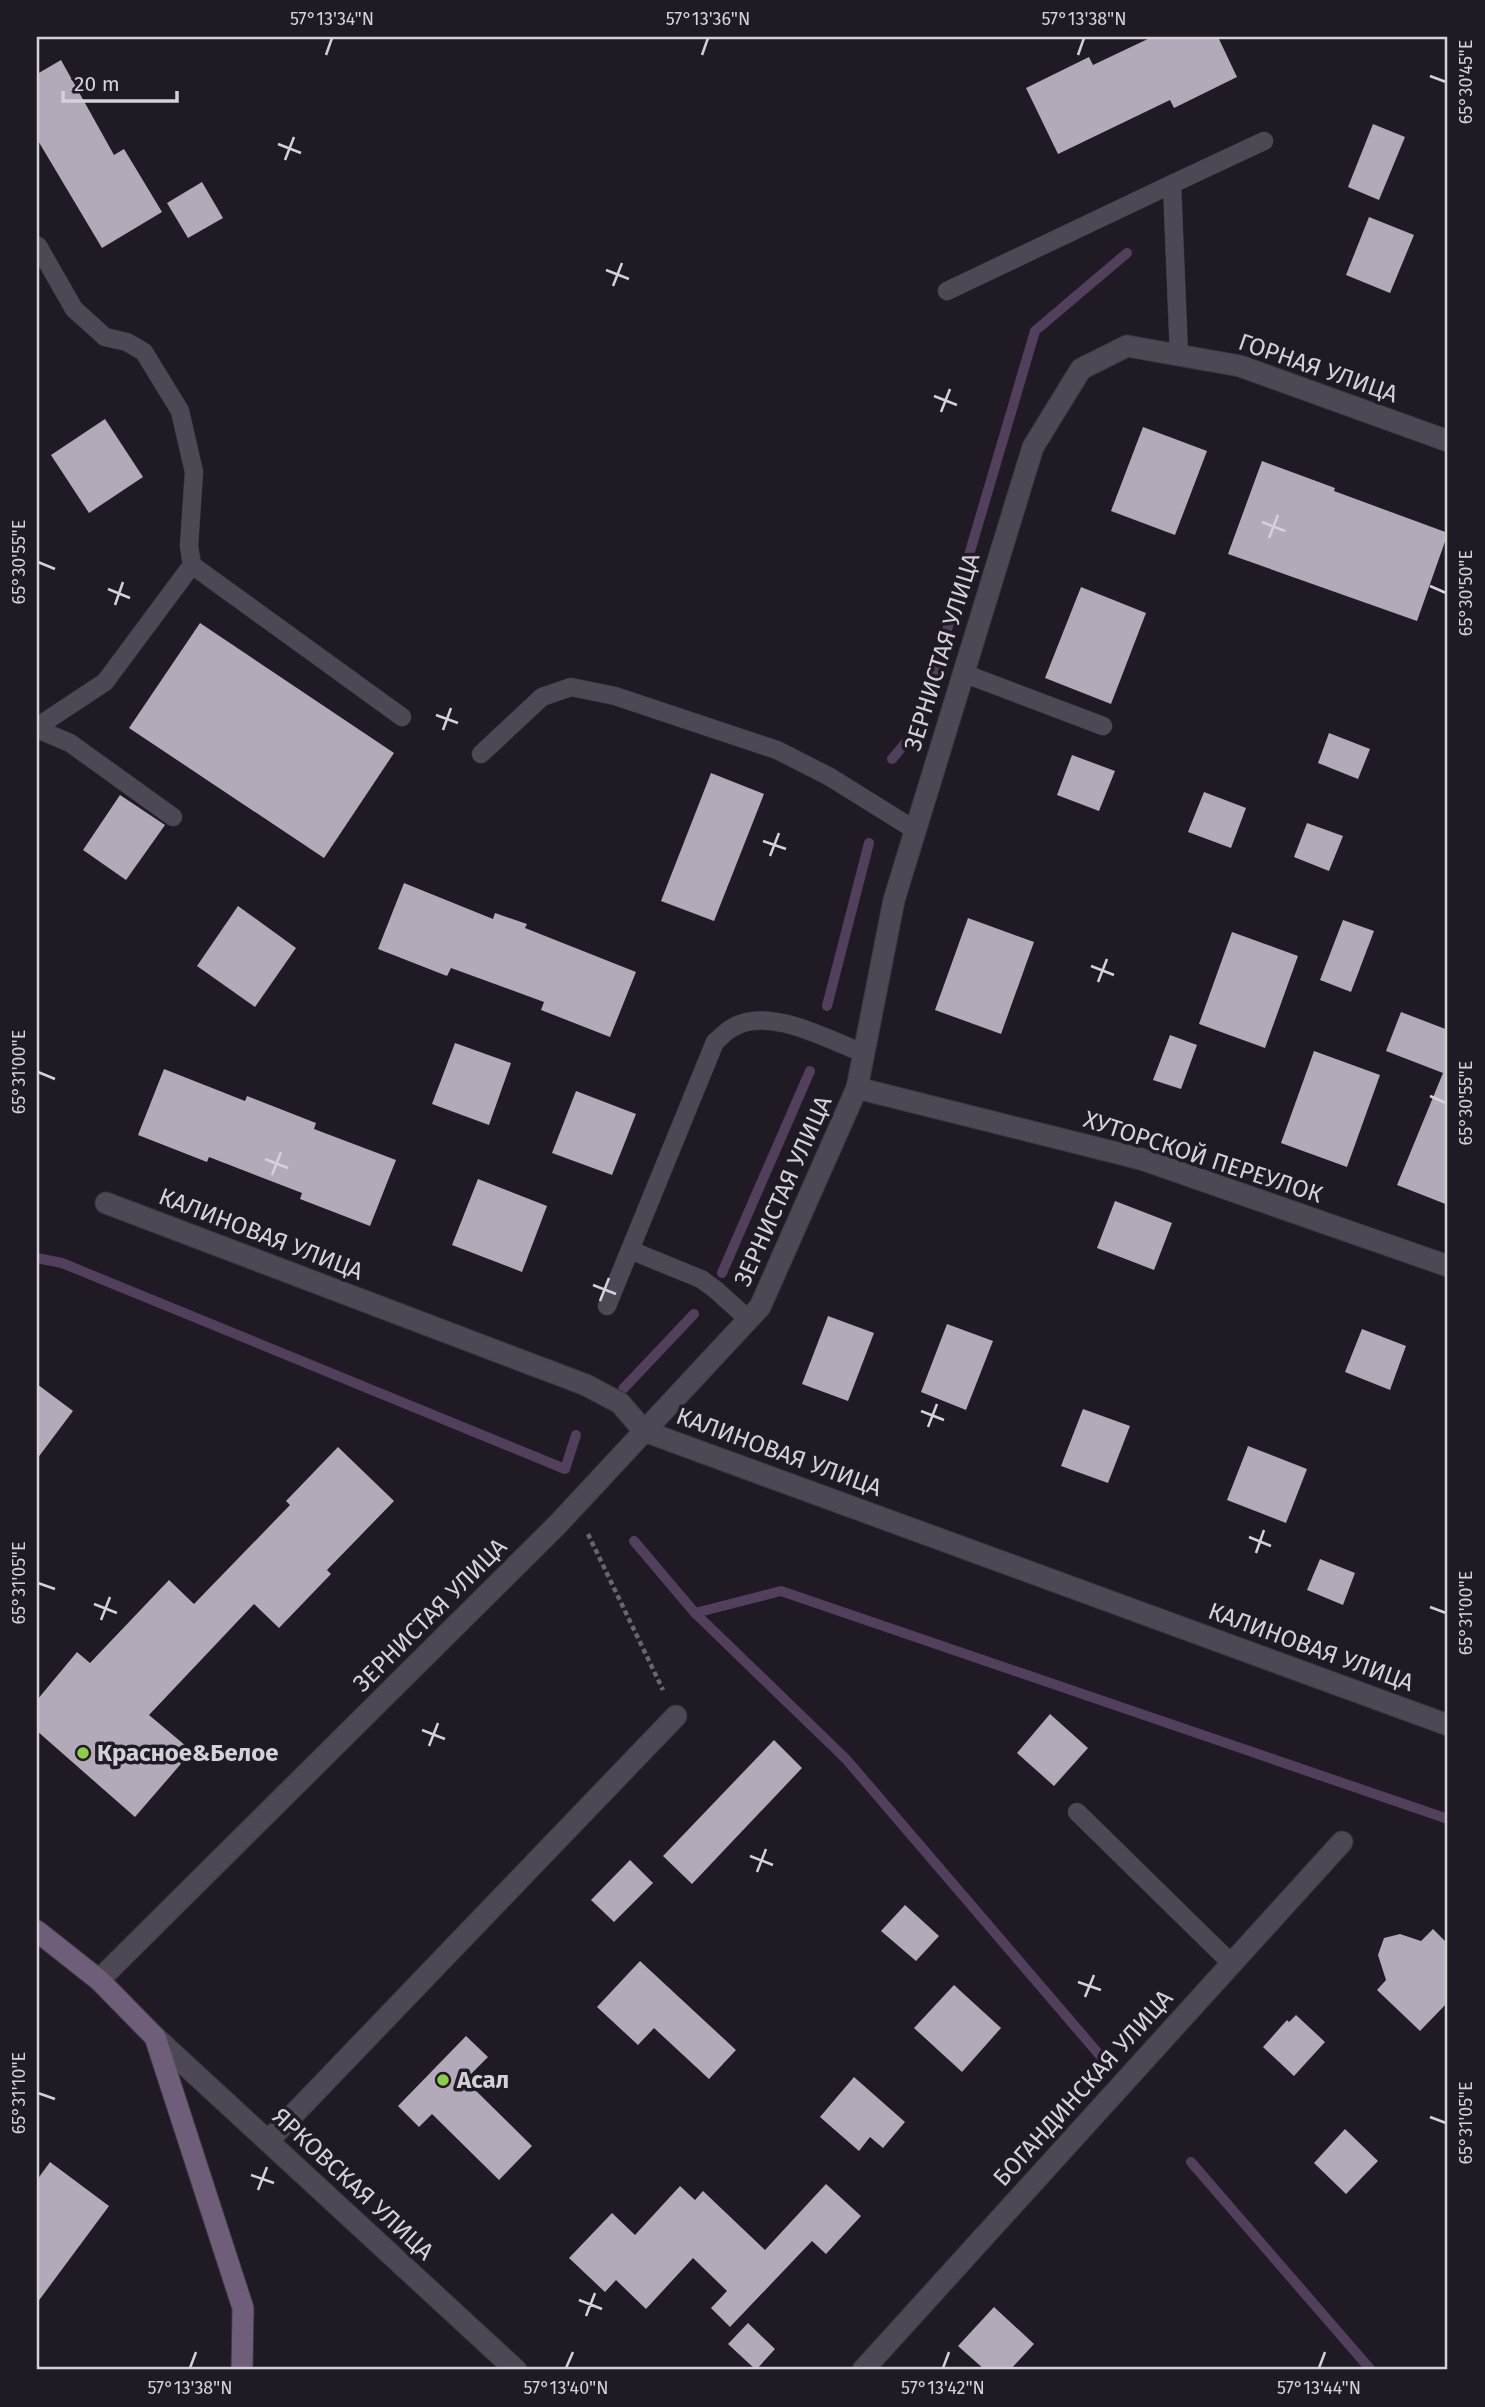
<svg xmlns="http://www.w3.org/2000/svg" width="1485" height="2407" font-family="'Fira Sans',sans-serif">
	<rect width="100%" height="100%" fill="#201a25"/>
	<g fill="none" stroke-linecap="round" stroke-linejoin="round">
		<g stroke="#513f5b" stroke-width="10">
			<polyline points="892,759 918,728 1035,331 1127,253"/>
			<polyline points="827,1006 869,843"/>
			<polyline points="37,1258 62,1263 565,1469 576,1435"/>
			<polyline points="722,1273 810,1071"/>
			<polyline points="623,1389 694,1314"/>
			<polyline points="634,1541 695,1613 781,1591 1448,1819"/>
			<polyline points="695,1613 846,1759 1103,2059"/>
			<polyline points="1191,2162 1371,2370"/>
		</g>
	</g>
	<g fill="#b3aab9">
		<polygon points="1152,37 1218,37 1237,77 1174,108 1170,100 1058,154 1026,88 1089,57 1093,65"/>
		<polygon points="61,60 114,155 124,149 162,212 102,248 37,139 37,74"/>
		<polygon points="1373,124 1405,137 1379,200 1348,187"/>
		<polygon points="202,182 223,218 188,238 167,203"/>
		<polygon points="1369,217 1414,235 1390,293 1346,275"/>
		<polygon points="105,419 143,477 89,513 51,455"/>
		<polygon points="1143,427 1207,451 1175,535 1111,511"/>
		<polygon points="1262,461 1335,488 1334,491 1448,533 1417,621 1228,554"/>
		<polygon points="1081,587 1146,613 1111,704 1045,678"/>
		<polygon points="200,623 394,753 324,858 129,728"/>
		<polygon points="1329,733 1370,749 1358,779 1318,763"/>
		<polygon points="1072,755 1115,771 1099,811 1057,795"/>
		<polygon points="711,773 764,794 714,921 661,901"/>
		<polygon points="1204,792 1246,808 1231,848 1188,832"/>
		<polygon points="120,795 165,825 126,880 83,850"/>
		<polygon points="1307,823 1343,836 1329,871 1294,857"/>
		<polygon points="404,883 493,919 495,913 527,924 525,928 636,972 610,1037 541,1010 544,1002 451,968 447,976 378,949"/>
		<polygon points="238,906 296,948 255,1007 197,966"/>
		<polygon points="968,918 1034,942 1001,1034 935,1010"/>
		<polygon points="1343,920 1374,931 1351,992 1320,980"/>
		<polygon points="1232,932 1298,956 1265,1048 1199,1024"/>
		<polygon points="1401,1012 1448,1030 1448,1205 1397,1185 1443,1073 1386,1051"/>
		<polygon points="1170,1035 1197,1045 1181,1089 1153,1080"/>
		<polygon points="455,1043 511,1063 489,1125 432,1104"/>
		<polygon points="1314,1051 1380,1075 1347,1167 1281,1143"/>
		<polygon points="164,1069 245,1101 247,1096 316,1123 314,1129 396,1160 370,1226 300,1199 302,1193 209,1157 207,1162 138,1135"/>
		<polygon points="576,1091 636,1114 612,1175 552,1153"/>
		<polygon points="478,1179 547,1206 522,1272 452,1245"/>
		<polygon points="1115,1201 1172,1223 1154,1270 1097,1248"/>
		<polygon points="828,1316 874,1333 848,1401 802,1384"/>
		<polygon points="947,1324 993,1341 966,1410 921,1392"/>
		<polygon points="1362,1329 1406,1346 1390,1390 1345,1372"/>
		<polygon points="37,1384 73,1411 37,1459"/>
		<polygon points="1083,1409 1130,1426 1108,1483 1061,1466"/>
		<polygon points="1248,1446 1307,1469 1286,1523 1227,1500"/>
		<polygon points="338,1447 394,1501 327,1570 331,1574 279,1628 254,1604 149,1715 192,1751 135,1817 37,1731 37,1700 77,1652 90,1663 169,1580 194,1604 290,1505 286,1501"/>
		<polygon points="1320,1559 1355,1573 1343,1605 1307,1590"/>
		<polygon points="1050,1714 1088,1748 1054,1786 1017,1753"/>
		<polygon points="774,1740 802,1768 692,1884 663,1856"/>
		<polygon points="630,1860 653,1883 614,1922 591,1900"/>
		<polygon points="905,1905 939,1936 916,1961 881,1931"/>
		<polygon points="1433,1929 1448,1944 1448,2002 1420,2031 1377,1990 1386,1980 1378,1955 1384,1938 1400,1934 1421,1941"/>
		<polygon points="640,1961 736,2050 709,2079 654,2028 638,2045 597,2007"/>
		<polygon points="954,1985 1001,2028 962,2072 914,2028"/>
		<polygon points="1296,2015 1325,2042 1294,2076 1263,2047 1287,2020 1289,2022"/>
		<polygon points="466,2036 488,2057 465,2080 532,2146 499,2180 432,2114 419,2127 398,2106"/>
		<polygon points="854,2077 905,2122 883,2148 870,2137 859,2151 820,2117"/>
		<polygon points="1345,2129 1378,2161 1346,2194 1314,2163"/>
		<polygon points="50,2162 109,2206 37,2303 37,2180"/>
		<polygon points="826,2184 861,2216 826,2254 812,2241 730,2327 711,2308 727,2291 693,2258 646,2309 616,2280 605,2292 569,2258 612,2213 635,2235 680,2186 695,2200 703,2191 765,2250"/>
		<polygon points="994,2307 1034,2344 1010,2370 985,2370 958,2346"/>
		<polygon points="748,2323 775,2349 756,2370 728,2344"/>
	</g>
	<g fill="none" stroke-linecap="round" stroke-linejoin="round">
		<g stroke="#3b363e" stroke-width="19">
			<g id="lane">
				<polyline points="1172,184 1264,141"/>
				<polyline points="38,246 74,309 105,337 127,342 144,352 180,411 194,472 189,546 192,565"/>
				<polyline points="947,291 1172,184 1179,355"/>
				<polyline points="963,673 1103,726"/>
				<polyline points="37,727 105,682 192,565 402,717"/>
				<polyline points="37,729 70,743 173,817"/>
				<polyline points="481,754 542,697 571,687 615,696 777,750 830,777 915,830"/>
				<polyline points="630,1250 701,1279 716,1290 748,1319"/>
				<path d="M607,1306L715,1042C721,1037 726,1031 732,1028C767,1005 829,1040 863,1053"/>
				<polyline points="1077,1812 1232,1964"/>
			</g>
		</g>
		<g stroke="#3b363e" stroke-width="23">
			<g id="street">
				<polyline points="857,1088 1141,1159 1448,1266"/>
				<polyline points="106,1203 586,1385 620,1403 644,1431 1448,1725"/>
				<polyline points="99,1980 558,1524 760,1307 857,1088 894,900 1033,447 1081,369 1127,346 1240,366 1448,441"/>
				<polyline points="155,2037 516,2370"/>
				<polyline points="268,2141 676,1716"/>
				<polyline points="863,2370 1342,1842"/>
			</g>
		</g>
		<g stroke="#3b363e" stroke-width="23">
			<polyline id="secondary" points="37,1931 99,1980 155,2037 243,2308 242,2370"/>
		</g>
		<polyline stroke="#69646d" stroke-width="4.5" stroke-dasharray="5 3.5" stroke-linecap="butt" points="588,1534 663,1690"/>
		<use href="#lane" stroke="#4e4754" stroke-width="18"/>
		<use href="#street" stroke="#4e4754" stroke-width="21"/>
		<use href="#secondary" stroke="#6e5e79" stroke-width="21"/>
	</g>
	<path fill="none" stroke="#d5d1d8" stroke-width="2.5" d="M326,55L332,38M702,55L708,38M1078,55L1084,38M1430,76L1446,82M278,144L301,153M285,160L294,137M606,270L629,279M613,286L622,263M934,396L957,405M941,412L950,389M1262,522L1285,531M1269,538L1278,515M38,562L55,569M1430,586L1446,593M108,589L130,598M115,605L123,582M436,715L458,723M443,730L451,708M763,841L786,849M770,856L779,833M1091,966L1114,975M1098,982L1107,959M38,1072L55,1079M1430,1096L1446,1103M265,1159L288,1168M272,1175L281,1152M593,1285L616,1294M600,1301L609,1278M921,1411L944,1420M928,1427L937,1404M1249,1537L1271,1546M1256,1553L1264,1530M38,1583L55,1589M94,1604L117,1613M1430,1607L1446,1613M101,1620L110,1597M422,1730L445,1739M429,1746L438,1723M750,1856L773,1865M757,1872L766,1849M1078,1982L1101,1990M1085,1997L1094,1975M38,2093L55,2099M1430,2117L1446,2123M251,2175L274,2183M258,2190L267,2167M579,2300L602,2309M586,2316L595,2293M190,2368L196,2352M566,2368L573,2352M943,2368L949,2352M1319,2368L1325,2352"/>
	<g fill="#8cce45" stroke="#201a25" stroke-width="2.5">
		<circle cx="83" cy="1753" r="7"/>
		<circle cx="443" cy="2080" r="7"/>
	</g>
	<g text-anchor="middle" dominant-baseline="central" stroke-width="7" stroke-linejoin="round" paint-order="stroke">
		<g font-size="24" fill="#d5d1d8" stroke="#201a25">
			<text transform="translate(1318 368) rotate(19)">ГОРНАЯ УЛИЦА</text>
			<text transform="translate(942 652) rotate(-73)">ЗЕРНИСТАЯ УЛИЦА</text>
			<text transform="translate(1203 1157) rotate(18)">ХУТОРСКОЙ ПЕРЕУЛОК</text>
			<text transform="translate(783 1191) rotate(-66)">ЗЕРНИСТАЯ УЛИЦА</text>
			<text transform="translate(261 1234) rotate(21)">КАЛИНОВАЯ УЛИЦА</text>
			<text transform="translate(779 1452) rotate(20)">КАЛИНОВАЯ УЛИЦА</text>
			<text transform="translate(430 1615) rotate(-45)">ЗЕРНИСТАЯ УЛИЦА</text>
			<text transform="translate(1311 1647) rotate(20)">КАЛИНОВАЯ УЛИЦА</text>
			<text transform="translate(1083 2088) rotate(-48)">БОГАНДИНСКАЯ УЛИЦА</text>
			<text transform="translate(353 2184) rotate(43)">ЯРКОВСКАЯ УЛИЦА</text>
		</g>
		<g font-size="24" font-weight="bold" fill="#d5d1d8" stroke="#201a25" text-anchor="start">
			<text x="97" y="1753">Красное&amp;Белое</text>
			<text x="457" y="2080">Асал</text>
		</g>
	</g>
	<rect width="1485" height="2407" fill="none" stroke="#201a25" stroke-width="77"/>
	<path d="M63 91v10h114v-10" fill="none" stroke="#d5d1d8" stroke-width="3.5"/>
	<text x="74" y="91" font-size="21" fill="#d5d1d8" stroke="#201a25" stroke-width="5" paint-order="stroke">20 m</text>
	<rect x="38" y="38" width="1408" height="2330" fill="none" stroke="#d5d1d8" stroke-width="2.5"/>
	<g font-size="18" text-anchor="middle" fill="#d5d1d8">
		<text x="332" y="25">57°13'34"N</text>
		<text x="708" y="25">57°13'36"N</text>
		<text x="1084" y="25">57°13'38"N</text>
		<text transform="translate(1466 82) rotate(-90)" y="6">65°30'45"E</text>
		<text transform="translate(19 562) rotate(-90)" y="6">65°30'55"E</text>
		<text transform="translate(1466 593) rotate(-90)" y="6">65°30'50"E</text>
		<text transform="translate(19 1072) rotate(-90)" y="6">65°31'00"E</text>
		<text transform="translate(1466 1103) rotate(-90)" y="6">65°30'55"E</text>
		<text transform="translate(19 1583) rotate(-90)" y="6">65°31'05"E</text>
		<text transform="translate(1466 1613) rotate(-90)" y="6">65°31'00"E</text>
		<text transform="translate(19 2093) rotate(-90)" y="6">65°31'10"E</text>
		<text transform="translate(1466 2123) rotate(-90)" y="6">65°31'05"E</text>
		<text x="190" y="2394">57°13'38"N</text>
		<text x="566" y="2394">57°13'40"N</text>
		<text x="943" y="2394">57°13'42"N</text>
		<text x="1319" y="2394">57°13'44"N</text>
	</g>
</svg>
